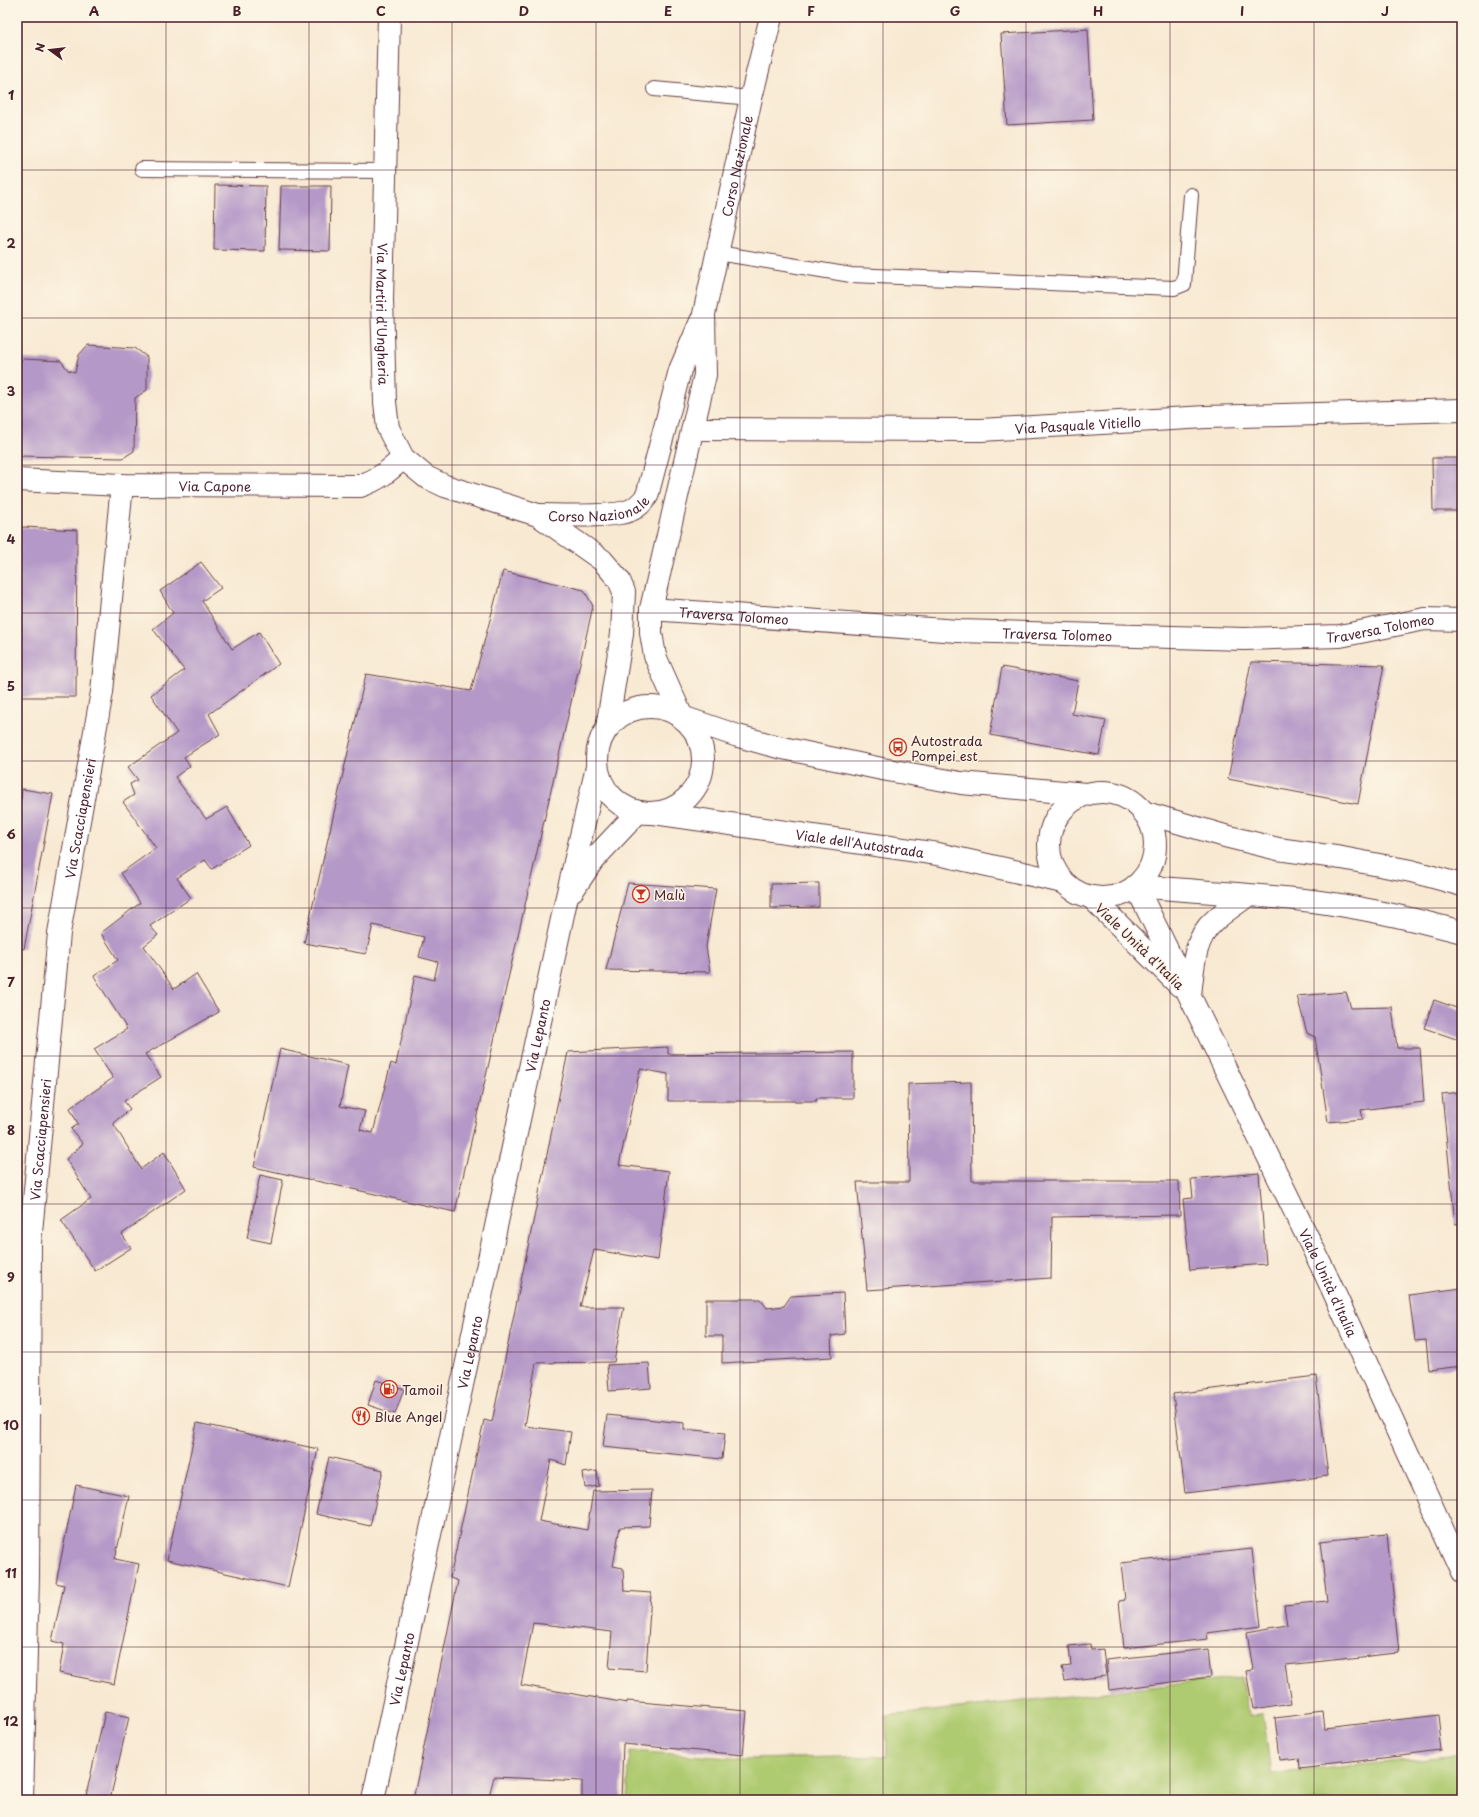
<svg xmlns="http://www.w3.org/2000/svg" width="1479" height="1817" font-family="'Playpen Sans',sans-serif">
	<rect width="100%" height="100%" fill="#fcf5e5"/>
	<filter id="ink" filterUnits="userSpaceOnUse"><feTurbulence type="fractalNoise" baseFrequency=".025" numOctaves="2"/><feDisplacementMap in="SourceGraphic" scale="8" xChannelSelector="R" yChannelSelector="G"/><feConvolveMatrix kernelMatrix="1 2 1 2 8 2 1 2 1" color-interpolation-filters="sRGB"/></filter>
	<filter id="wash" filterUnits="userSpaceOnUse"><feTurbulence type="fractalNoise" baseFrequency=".012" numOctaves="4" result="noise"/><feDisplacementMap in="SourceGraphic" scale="16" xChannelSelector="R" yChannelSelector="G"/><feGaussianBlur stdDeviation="0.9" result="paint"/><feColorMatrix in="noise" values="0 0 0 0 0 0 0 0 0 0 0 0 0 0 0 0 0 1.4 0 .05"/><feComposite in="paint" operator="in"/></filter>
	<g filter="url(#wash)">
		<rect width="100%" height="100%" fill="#f8e9d2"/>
		<polygon fill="#afcb71" stroke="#7c754e" points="1242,1677 1248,1715 1263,1714 1271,1774 1449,1756 1462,1753 1462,1800 627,1800 630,1751 745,1759 887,1756 886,1716"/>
		<g id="blocks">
			<g fill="#b498c7">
				<polygon points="1088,29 1093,120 1007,125 1001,34"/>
				<polygon points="215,185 266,186 265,251 214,250"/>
				<polygon points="281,186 331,186 330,251 279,250"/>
				<polygon points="88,345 135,348 147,357 147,390 135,398 134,451 123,458 17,456 17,366 23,359 61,361 68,370 75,372 79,355"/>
				<polygon points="1432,458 1462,458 1462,511 1433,511"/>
				<polygon points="24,527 77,530 76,697 19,697 21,623 17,623 17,529"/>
				<polygon points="201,562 221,588 202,601 232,649 259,632 279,664 209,714 220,734 184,757 190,766 175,777 206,819 227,807 249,845 212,869 205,860 177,878 191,898 150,926 158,935 144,946 174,989 196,974 219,1012 145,1054 161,1077 124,1101 130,1109 113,1123 141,1169 164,1152 186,1189 122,1234 131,1248 95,1271 61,1220 91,1199 66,1159 83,1144 71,1129 78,1124 70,1108 113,1078 94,1049 127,1029 94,976 118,960 101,933 140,903 121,873 156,848 123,802 134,795 130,784 138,780 128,767 177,733 151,695 184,670 153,629 173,613 160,591"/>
				<polygon points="503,571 584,590 593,606 455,1212 254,1167 280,1049 348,1065 340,1106 365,1111 360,1130 373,1133 391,1063 396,1065 415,975 434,980 438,962 419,957 424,937 373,925 366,954 304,943 366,674 471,691"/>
				<polygon points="1251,662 1384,665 1358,804 1228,779"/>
				<polygon points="1002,667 1078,681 1072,714 1106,720 1099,755 990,735"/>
				<polygon points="22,789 53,794 24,949 17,947 17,799 21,799"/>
				<polygon points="628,883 716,889 706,946 710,972 606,970"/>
				<polygon points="819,883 819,907 771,908 771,884"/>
				<polygon points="1346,992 1351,1008 1392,1007 1397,1048 1420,1048 1424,1102 1361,1110 1363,1119 1328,1122 1315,1037 1307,1033 1297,996"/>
				<polygon points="1434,1000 1462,1010 1462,1041 1424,1028"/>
				<polygon points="668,1047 668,1054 853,1052 853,1098 816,1098 817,1101 668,1101 668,1074 640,1069 619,1165 669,1171 658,1260 594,1250 580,1307 624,1307 614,1362 536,1363 525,1426 571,1432 566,1465 551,1460 539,1521 587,1530 593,1491 652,1490 649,1526 620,1527 613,1566 623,1568 624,1591 651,1593 646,1671 609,1668 612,1632 533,1623 521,1685 627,1703 627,1701 747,1711 743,1755 623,1744 621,1800 582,1800 582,1781 494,1777 488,1800 413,1800 458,1581 450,1578 484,1420 492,1422 568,1052"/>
				<polygon points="971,1082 972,1181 1179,1181 1180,1215 1052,1217 1051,1278 867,1290 857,1182 909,1182 908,1084"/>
				<polygon points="1462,1092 1462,1223 1455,1224 1442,1094"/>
				<polygon points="1259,1173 1266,1264 1190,1270 1183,1199 1193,1198 1191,1179"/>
				<polygon points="260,1175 283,1180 271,1243 247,1238"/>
				<polygon points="1462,1288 1462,1366 1429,1370 1426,1340 1415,1341 1409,1295"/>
				<polygon points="843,1293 845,1334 831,1336 832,1357 722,1363 722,1336 706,1336 706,1299 760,1299 767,1308 784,1306 791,1296"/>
				<polygon points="649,1363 651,1388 609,1391 607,1365"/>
				<polygon points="1316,1376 1328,1476 1185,1493 1173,1394"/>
				<polygon points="376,1380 404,1389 395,1414 368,1405"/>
				<polygon points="607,1415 684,1423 684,1429 725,1433 722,1459 603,1447"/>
				<polygon points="197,1423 318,1449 288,1587 167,1560"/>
				<polygon points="329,1457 383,1470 370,1526 316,1514"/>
				<polygon points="597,1471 599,1486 585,1488 583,1473"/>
				<polygon points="76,1485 129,1496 115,1559 139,1564 114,1684 59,1673 64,1644 52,1641 64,1585 56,1583"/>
				<polygon points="1387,1534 1399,1653 1286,1665 1292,1703 1253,1709 1246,1671 1253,1670 1247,1632 1287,1625 1284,1605 1327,1601 1320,1541"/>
				<polygon points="1252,1549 1261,1626 1207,1633 1208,1639 1124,1648 1119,1601 1125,1600 1121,1563"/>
				<polygon points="1090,1644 1091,1650 1103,1649 1106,1676 1065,1681 1062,1667 1071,1666 1069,1646"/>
				<polygon points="1208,1649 1211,1677 1109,1690 1106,1660"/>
				<polygon points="105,1712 129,1717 110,1800 85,1800"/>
				<polygon points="1323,1712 1325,1728 1439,1715 1443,1751 1299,1768 1298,1758 1280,1760 1275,1718"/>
			</g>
		</g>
	</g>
	<g filter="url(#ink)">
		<use href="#blocks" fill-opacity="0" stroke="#643d44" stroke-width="1"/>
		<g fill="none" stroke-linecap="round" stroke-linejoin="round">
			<g stroke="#643d44" stroke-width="16">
				<g id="service">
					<polyline points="654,89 751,98"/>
					<polyline points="142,169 385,171"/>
					<polyline points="718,253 851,275 1174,288 1184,284 1191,195"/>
				</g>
			</g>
			<g stroke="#643d44" stroke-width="24">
				<g id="minor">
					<path id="s1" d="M17,480L122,485L360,486C378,480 389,471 403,458"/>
					<path id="s2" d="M651,609L958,631L1244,639L1340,636L1425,619L1462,620"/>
					<path id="s3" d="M22,1800L28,1577L30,1243L59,933L102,692L122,485"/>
				</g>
			</g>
			<g stroke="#643d44" stroke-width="24">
				<g id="tertiary">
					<path id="s4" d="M693,429L981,430L1206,417L1462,410"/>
					<path id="s5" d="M1136,886L1325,1273L1462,1572"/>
					<polyline points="1091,897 1179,985"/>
				</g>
			</g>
			<g stroke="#643d44" stroke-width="24">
				<g id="secondary">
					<polyline points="682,717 738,736 778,747 882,769 961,783 1086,794"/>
					<circle cx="1102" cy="845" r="53"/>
					<path id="s6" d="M654,813L938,854L1063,882"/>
				</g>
			</g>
			<g stroke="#643d44" stroke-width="24">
				<g id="primary">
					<path id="s7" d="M389,17L382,300L385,402L388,428L403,458L426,477L445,486L538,515L602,560L619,580L624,592L622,634L607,728"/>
					<path id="s8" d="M538,515C559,515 614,518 631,510C638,507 642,502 647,496L680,370L701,321"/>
					<circle cx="650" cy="760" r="53"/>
					<path id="s9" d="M682,717L655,656L651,633V609L705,375L704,314L751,98L771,17"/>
					<polyline points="573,890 593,860 638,812"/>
					<path id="s10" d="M373,1800L565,905L597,767"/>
				</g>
			</g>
			<g stroke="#643d44" stroke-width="24">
				<g id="motorway">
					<polyline points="1146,813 1225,836 1278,849 1342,858 1411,871 1462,885"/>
					<path d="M1136,886C1192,891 1248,894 1304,900C1357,906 1410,918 1462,932"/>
					<path d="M1190,995C1193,971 1193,940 1213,922C1223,912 1236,904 1247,896"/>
				</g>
			</g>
			<use href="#service" stroke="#fff" stroke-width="14"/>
			<use href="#minor" stroke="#fff" stroke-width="22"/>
			<use href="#tertiary" stroke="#fff" stroke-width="22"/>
			<use href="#secondary" stroke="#fff" stroke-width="22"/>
			<use href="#primary" stroke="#fff" stroke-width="22"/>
			<use href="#motorway" stroke="#fff" stroke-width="22"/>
		</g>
	</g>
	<path fill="none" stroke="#4a1f2b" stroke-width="1" stroke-opacity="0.55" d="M166,17V1800M309,17V1800M452,17V1800M596,17V1800M740,17V1800M883,17V1800M1026,17V1800M1170,17V1800M1314,17V1800M17,170H1462M17,318H1462M17,465H1462M17,613H1462M17,761H1462M17,908H1462M17,1056H1462M17,1204H1462M17,1352H1462M17,1500H1462M17,1647H1462"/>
	<defs>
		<g id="bus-ring" transform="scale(0.9)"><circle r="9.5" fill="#fcf5e5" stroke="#c8321e" stroke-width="1.5"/><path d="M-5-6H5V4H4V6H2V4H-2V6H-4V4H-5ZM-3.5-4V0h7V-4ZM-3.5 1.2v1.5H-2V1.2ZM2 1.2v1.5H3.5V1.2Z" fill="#c8321e"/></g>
		<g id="bar-ring" transform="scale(0.9)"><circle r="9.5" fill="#fcf5e5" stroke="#c8321e" stroke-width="1.5"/><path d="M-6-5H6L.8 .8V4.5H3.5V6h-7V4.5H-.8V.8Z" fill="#c8321e"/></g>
		<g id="fuel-ring" transform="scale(0.9)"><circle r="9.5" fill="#fcf5e5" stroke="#c8321e" stroke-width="1.5"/><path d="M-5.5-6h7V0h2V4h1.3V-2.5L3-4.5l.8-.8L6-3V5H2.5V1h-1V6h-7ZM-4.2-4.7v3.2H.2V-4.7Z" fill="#c8321e"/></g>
		<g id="restaurant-ring" transform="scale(0.9)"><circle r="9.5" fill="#fcf5e5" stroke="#c8321e" stroke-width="1.5"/><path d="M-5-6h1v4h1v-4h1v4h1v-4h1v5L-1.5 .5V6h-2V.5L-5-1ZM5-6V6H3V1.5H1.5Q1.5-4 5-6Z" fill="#c8321e"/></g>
	</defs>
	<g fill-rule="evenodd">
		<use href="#bus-ring" x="898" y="747"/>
		<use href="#bar-ring" x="641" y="894"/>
		<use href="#fuel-ring" x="389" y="1389"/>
		<use href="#restaurant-ring" x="361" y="1416"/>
	</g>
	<g text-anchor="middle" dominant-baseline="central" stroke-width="3" stroke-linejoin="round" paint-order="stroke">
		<g font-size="13" fill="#4a1f2b" stroke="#fcf5e5">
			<text stroke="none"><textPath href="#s9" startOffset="567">Corso Nazionale</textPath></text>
			<text stroke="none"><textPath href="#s7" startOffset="297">Via Martiri d'Ungheria</textPath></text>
			<text stroke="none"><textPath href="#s4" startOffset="385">Via Pasquale Vitiello</textPath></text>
			<text stroke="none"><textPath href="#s1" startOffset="198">Via Capone</textPath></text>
			<text stroke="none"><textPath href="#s8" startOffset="62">Corso Nazionale</textPath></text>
			<text stroke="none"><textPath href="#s2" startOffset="83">Traversa Tolomeo</textPath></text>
			<text stroke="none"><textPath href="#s2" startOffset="731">Traversa Tolomeo</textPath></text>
			<text stroke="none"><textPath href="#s2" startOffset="407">Traversa Tolomeo</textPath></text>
			<text stroke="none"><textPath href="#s3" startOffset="985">Via Scacciapensieri</textPath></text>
			<text stroke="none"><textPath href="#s6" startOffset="208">Viale dell'Autostrada</textPath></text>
			<text transform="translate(1140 946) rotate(44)">Viale Unità d'Italia</text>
			<text stroke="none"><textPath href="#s10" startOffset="782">Via Lepanto</textPath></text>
			<text stroke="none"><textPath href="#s3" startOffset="661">Via Scacciapensieri</textPath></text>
			<text stroke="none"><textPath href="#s5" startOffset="441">Viale Unità d'Italia</textPath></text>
			<text stroke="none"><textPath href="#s10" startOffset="458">Via Lepanto</textPath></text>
			<text stroke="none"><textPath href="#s10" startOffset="134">Via Lepanto</textPath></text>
		</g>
		<g font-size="13" fill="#4a1f2b" stroke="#fcf5e5" text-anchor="start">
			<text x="911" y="740">Autostrada<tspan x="911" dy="15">Pompei est</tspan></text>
			<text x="654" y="894">Malù</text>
			<text x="402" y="1389">Tamoil</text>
			<text x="374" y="1416">Blue Angel</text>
		</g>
	</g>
	<rect width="1479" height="1817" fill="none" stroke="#fcf5e5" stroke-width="44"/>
	<g transform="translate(50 50) rotate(285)" stroke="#fcf5e5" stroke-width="3" paint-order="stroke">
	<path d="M0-3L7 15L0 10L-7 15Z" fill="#4a1f2b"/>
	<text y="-6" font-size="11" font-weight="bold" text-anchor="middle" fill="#4a1f2b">N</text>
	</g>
	<rect x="22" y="22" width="1435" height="1773" fill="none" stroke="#4a1f2b" stroke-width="1.5"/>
	<g font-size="13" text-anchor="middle" font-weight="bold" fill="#4a1f2b">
		<text x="94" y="16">A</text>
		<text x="237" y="16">B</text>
		<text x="381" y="16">C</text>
		<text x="524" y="16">D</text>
		<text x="668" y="16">E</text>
		<text x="811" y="16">F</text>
		<text x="955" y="16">G</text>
		<text x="1098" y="16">H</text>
		<text x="1242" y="16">I</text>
		<text x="1385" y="16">J</text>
		<text x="11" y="100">1</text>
		<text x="11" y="248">2</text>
		<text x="11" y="396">3</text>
		<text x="11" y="544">4</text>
		<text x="11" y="691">5</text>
		<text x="11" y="839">6</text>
		<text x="11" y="987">7</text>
		<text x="11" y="1135">8</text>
		<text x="11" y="1282">9</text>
		<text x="11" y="1430">10</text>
		<text x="11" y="1578">11</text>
		<text x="11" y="1726">12</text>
	</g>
</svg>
